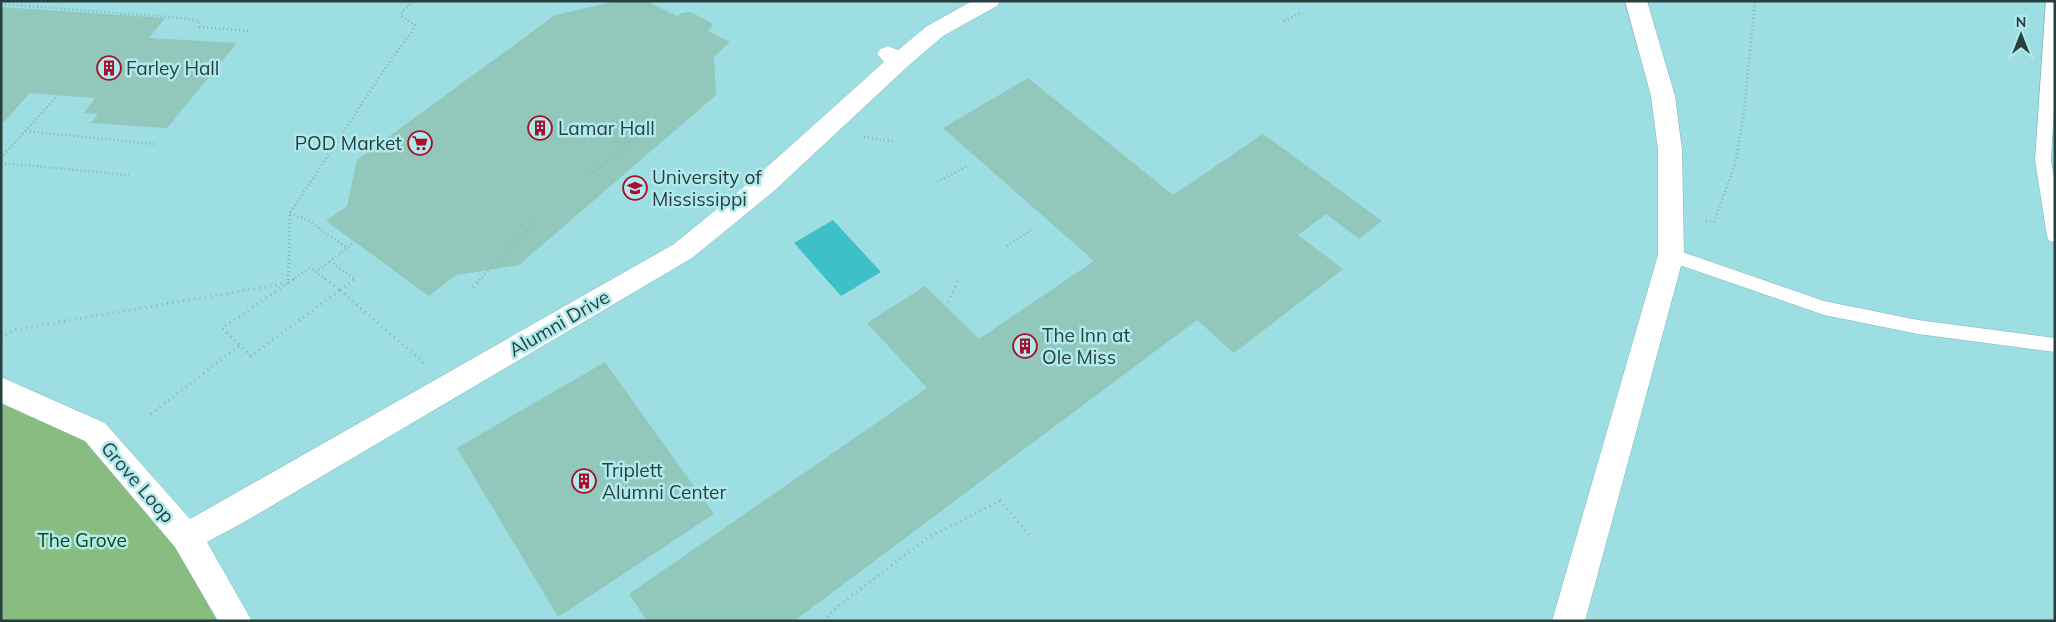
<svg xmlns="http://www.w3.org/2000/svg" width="2056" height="622" font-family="Mulish,sans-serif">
	<rect width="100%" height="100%" fill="#b1eaed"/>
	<rect fill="#9cdee1" x="1" y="1" width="2054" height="620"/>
	<polygon fill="#89bc80" points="1,389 95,432 236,621 1,621"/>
	<polygon fill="#3ec0c8" points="833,220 881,272 841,296 794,243"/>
	<g fill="#92c7bc">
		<polygon points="617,1 646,1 677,16 682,13 691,12 710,22 713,25 708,31 730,42 714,57 716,95 519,265 456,275 429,296 326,221 347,206 357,160 555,15"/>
		<polygon points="1,7 165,18 149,38 237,43 167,128 91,123 98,114 84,113 95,98 30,93 1,125"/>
		<polygon points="1028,78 1173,195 1263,134 1382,221 1359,239 1326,214 1298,235 1343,269 1234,353 1197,320 794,621 647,621 629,594 927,388 867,323 925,286 979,339 1094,261 943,128"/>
		<polygon points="605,362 714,514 558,617 457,448"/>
	</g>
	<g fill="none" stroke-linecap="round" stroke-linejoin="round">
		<g stroke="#7fb6b9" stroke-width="1">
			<g id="lane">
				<polygon points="2046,1 2055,1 2055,93 2051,160 2055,184 2055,242 2049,241 2047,236 2035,160"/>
				<polygon points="1671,248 1824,301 1918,320 2055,338 2055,352 1918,334 1824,315 1665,260 1663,255 1665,250"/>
			</g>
		</g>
		<g stroke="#7fb6b9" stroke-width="1">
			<polygon id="street" points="972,1 1000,1 997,6 943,36 907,67 774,191 692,258 246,521 207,542 252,621 218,621 175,547 85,441 1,403 1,377 105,423 190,519 674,244 756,177 884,62 877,54 880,49 888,46 898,50 927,26"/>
		</g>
		<g stroke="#7fb6b9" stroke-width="1">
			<polygon id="secondary" points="1625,1 1647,1 1675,96 1682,150 1684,255 1585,621 1552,621 1658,255 1658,150 1651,96"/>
		</g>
		<g stroke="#86b4b7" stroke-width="2.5" stroke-dasharray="1 3" stroke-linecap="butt">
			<polyline points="1,4 180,18 199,21 200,27 250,31"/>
			<polyline points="1284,21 1302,12"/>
			<polyline points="26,131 155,144"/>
			<polyline points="864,137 894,142"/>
			<polyline points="1,158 58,95"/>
			<polyline points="1,163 129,175"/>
			<polyline points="589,176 634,138"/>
			<polyline points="937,182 969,165"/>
			<polyline points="290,213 309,221 347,248"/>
			<polyline points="1706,221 1714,222 1735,164 1744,112 1755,1"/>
			<polyline points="1007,246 1034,228"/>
			<polyline points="315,272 330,261"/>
			<polyline points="288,280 290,213 390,61 413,30 415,25 401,16 402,12 414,1"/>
			<polyline points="292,280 310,268 327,280"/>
			<polyline points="353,280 355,279 330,261 355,242"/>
			<polyline points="479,280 536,221"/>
		</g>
		<g stroke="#86b4b7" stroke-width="3" stroke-dasharray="1 4.5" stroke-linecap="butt">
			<polyline points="294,279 222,328 251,356 340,290"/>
			<polyline points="325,279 340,290"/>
			<polyline points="473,287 481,279"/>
			<polyline points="340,290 424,363"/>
			<polyline points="340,290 355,279"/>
			<polyline points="948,302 959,279"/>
			<polyline points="1,338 14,330 288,283 288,279"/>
			<polyline points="151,414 239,346"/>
			<polyline points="823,621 838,606 929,537 1000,501 1030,536"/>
		</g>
		<use href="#lane" fill="#fff" fill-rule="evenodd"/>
		<use href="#street" fill="#fff" fill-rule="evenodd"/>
		<use href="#secondary" fill="#fff" fill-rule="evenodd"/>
	</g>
	<defs>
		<g id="building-ring" transform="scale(1.25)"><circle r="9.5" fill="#b1eaed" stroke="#a70f2b" stroke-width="1.5"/><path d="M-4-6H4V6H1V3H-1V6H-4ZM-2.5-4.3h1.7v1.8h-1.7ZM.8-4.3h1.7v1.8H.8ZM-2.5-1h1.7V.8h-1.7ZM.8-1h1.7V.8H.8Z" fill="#a70f2b"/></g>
		<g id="supermarket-ring" transform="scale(1.25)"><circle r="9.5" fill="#b1eaed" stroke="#a70f2b" stroke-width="1.5"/><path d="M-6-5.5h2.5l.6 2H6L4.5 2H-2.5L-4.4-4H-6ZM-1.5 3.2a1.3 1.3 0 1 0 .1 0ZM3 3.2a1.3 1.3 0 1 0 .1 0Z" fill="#a70f2b"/></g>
		<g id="university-ring" transform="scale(1.25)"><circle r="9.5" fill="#b1eaed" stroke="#a70f2b" stroke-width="1.5"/><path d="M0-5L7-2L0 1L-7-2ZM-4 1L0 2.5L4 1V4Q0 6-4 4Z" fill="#a70f2b"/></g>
	</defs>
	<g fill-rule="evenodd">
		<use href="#building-ring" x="109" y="68"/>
		<use href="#building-ring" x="540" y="128"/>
		<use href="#supermarket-ring" x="420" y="143"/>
		<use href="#university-ring" x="635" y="188"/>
		<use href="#building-ring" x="1025" y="346"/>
		<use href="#building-ring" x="584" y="481"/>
	</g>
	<g text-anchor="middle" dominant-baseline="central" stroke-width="5" stroke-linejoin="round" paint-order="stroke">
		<g font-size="19" fill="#283f40" stroke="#b1eaed" text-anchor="start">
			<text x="126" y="68">Farley Hall</text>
			<text x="558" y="128">Lamar Hall</text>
			<text x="402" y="143" text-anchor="end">POD Market</text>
			<text x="652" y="177">University of<tspan x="652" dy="22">Mississippi</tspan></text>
			<text x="1042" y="335">The Inn at<tspan x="1042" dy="22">Ole Miss</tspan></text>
			<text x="602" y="470">Triplett<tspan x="602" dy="22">Alumni Center</tspan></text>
		</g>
		<g font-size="19" fill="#283f40" stroke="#b1eaed">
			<text transform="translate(559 323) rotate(-30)">Alumni Drive</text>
			<text transform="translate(138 482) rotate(49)">Grove Loop</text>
		</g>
		<g font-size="19" fill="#114904" stroke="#b1eaed">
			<text x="82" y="540">The Grove</text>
		</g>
	</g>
	<rect width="2056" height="622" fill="none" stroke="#283f40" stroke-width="5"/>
	<g transform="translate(2021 35)" stroke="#b1eaed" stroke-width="4" paint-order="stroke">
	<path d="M0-4L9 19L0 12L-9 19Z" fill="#283f40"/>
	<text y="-8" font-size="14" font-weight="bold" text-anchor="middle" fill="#283f40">N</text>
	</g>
</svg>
